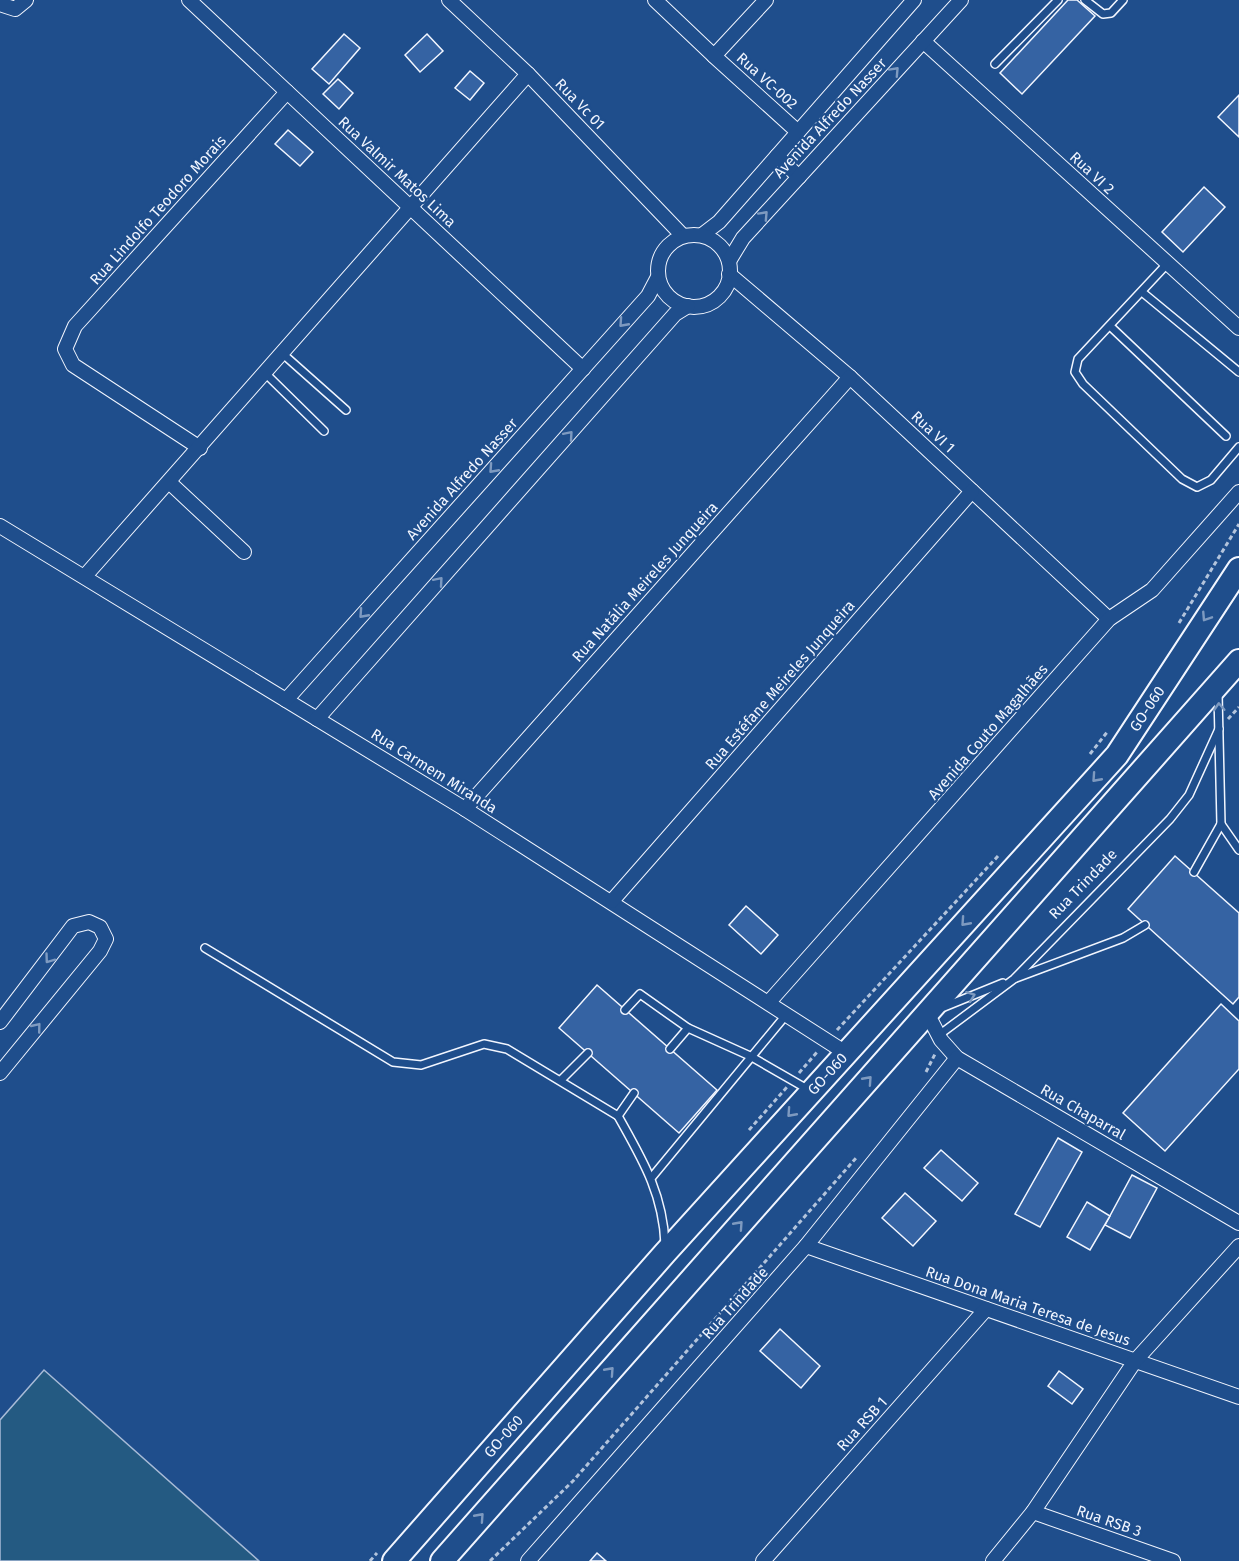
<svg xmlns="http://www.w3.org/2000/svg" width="1239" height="1561" font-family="'Fira Sans',sans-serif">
	<rect width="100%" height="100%" fill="#1f4e8c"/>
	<polygon fill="#245a82" stroke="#a8bbd7" stroke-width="1.5" points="44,1370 259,1561 0,1561 0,1420"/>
	<g fill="#3563a3" stroke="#f2f6ff" stroke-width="1.5">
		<polygon points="1068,0 1077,0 1095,16 1022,94 1000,73"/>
		<polygon points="344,34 360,48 329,84 312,69"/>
		<polygon points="427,34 443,51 420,72 405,55"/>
		<polygon points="470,71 484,83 470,100 455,88"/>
		<polygon points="338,79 353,93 339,109 323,94"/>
		<polygon points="1239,95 1239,137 1218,117"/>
		<polygon points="288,130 313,152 300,166 275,144"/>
		<polygon points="1204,187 1225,207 1183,252 1162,232"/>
		<polygon points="1175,856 1239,913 1239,997 1233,1004 1128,909"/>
		<polygon points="746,906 778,935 761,954 729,925"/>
		<polygon points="597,985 717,1090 679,1133 559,1028"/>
		<polygon points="1221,1004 1239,1021 1239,1069 1165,1151 1123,1113"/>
		<polygon points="1058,1138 1082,1152 1040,1227 1015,1214"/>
		<polygon points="941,1150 978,1183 962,1201 924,1168"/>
		<polygon points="1132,1175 1157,1188 1130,1238 1105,1225"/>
		<polygon points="905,1193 936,1221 913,1246 882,1218"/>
		<polygon points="1087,1202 1110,1216 1090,1250 1067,1237"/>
		<polygon points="780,1329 820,1366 801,1388 760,1351"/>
		<polygon points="1059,1371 1083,1389 1072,1404 1048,1386"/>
		<polygon points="597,1553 606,1561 590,1561"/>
	</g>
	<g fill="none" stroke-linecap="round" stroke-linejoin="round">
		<g stroke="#f2f6ff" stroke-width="10">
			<g id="lane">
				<polyline points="1085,0 1103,14 1111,13 1123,0"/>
				<polyline points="995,64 1058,0"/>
				<polyline points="1167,264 1078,359 1075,372 1083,384 1182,479 1197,487 1211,480 1239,447"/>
				<polyline points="1142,292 1239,372"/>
				<polyline points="1110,326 1226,436"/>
				<polyline points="283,354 346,410"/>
				<polyline points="265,373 324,431"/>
				<polyline points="1221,824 1239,850"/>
				<polyline points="1194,872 1221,824 1218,694"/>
				<polyline points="205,948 393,1062 421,1065 484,1044 507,1049 618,1116"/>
				<polyline points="1016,978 1123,938 1145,925"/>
				<polyline points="944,1007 1003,983"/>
				<polyline points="625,1010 640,994 688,1028"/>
				<polyline points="939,1035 1014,979 1170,819 1189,795 1219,729"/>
				<polyline points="670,1049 688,1028 750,1056 809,1090"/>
				<polyline points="561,1080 588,1053"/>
				<path d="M634,1093L618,1116C642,1159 663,1193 665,1244"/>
				<polyline points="652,1177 786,1015"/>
			</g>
		</g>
		<g stroke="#f2f6ff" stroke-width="16">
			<g id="street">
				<polyline points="189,0 583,369"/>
				<polyline points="449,0 528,74 683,236"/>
				<polyline points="655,0 714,56 766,0"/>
				<polyline points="0,4 15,9 26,0"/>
				<polyline points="923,41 1239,328"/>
				<polyline points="714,56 798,132"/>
				<polyline points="777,156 799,177"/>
				<polyline points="702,235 719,222 914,0"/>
				<circle cx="694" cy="271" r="36"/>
				<polyline points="729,261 743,238 961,0"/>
				<polyline points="729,274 850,377 1109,619"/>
				<polyline points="200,448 73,365 65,349 75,326 287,92"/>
				<polyline points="169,482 244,552"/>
				<polyline points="0,526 465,809 846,1053"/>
				<polyline points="85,576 528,74"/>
				<polyline points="286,700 648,296 658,277"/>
				<polyline points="317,719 675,314 688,306"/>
				<polyline points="465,809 850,377"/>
				<polyline points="612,901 972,491"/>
				<polyline points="769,1002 1109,619 1152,590 1239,492"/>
				<polyline points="927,1013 941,1040 957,1058 1239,1223"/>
				<polyline points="0,1022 73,926 89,922 100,927 106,939 100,951 0,1073"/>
				<polyline points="806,1246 1239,1397"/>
				<polyline points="1033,1512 1173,1561"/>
				<polyline points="528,1561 806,1246 957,1058"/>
				<polyline points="763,1561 986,1309"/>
				<polyline points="993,1561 1033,1512 1135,1361 1239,1246"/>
			</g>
		</g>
		<g stroke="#f2f6ff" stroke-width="26">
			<g id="primary">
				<path id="s1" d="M394,1561L665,1253L1117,755L1239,569"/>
				<polyline points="442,1561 1239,661"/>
			</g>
		</g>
		<g stroke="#b3c4dc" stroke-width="3" stroke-dasharray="4.5 3" stroke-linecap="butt">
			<polyline points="1179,623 1239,524"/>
			<polyline points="1228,719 1239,707"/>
			<polyline points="1090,754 1108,731"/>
			<polyline points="837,1030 999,855"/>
			<polyline points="926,1072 935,1054"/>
			<polyline points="799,1073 818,1051"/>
			<polyline points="749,1130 787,1087"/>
			<polyline points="370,1561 377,1553"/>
			<polyline points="490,1561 573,1481 856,1158"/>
		</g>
		<use href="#lane" stroke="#1f4e8c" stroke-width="7"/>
		<use href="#street" stroke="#1f4e8c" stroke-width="14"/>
		<use href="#primary" stroke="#1f4e8c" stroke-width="22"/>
	</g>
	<defs><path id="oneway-chevron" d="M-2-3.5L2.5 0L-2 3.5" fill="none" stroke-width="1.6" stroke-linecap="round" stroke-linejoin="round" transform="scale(1.5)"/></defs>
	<g stroke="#7e9ac0">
		<use href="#oneway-chevron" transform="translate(895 71) rotate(-47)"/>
		<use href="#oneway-chevron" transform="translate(764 215) rotate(-47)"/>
		<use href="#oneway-chevron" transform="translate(623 323) rotate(132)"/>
		<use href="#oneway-chevron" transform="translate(569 435) rotate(-49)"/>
		<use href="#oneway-chevron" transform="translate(493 469) rotate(132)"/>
		<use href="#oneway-chevron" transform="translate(439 581) rotate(-49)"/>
		<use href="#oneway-chevron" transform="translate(363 614) rotate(132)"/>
		<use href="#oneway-chevron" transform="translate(1206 617) rotate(123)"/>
		<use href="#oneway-chevron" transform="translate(1219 707) rotate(-93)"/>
		<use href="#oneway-chevron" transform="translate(1096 778) rotate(132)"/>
		<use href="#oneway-chevron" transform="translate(965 922) rotate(132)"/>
		<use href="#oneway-chevron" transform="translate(49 959) rotate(126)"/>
		<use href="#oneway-chevron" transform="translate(971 996) rotate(-21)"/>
		<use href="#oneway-chevron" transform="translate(37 1027) rotate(-51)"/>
		<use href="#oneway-chevron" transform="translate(868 1080) rotate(-48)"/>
		<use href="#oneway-chevron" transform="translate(791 1113) rotate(132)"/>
		<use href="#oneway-chevron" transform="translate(739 1225) rotate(-48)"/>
		<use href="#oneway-chevron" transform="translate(610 1371) rotate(-48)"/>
		<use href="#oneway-chevron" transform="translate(480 1517) rotate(-48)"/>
	</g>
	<g text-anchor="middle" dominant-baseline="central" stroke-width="4.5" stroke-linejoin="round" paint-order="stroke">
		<g font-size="15" fill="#f2f6ff" stroke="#1f4e8c">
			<text transform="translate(767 81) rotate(42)">Rua VC-002</text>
			<text transform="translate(580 104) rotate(46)">Rua Vc 01</text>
			<text transform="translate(830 118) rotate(-47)">Avenida Alfredo Nasser</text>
			<text transform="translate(397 172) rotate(43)">Rua Valmir Matos Lima</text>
			<text transform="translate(1092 173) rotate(43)">Rua VI 2</text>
			<text transform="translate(158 210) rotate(-48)">Rua Lindolfo Teodoro Morais</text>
			<text transform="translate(933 432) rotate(43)">Rua VI 1</text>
			<text transform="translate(462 479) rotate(-48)">Avenida Alfredo Nasser</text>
			<text transform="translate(645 582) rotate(-48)">Rua Natália Meireles Junqueira</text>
			<text transform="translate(780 685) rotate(-49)">Rua Estéfane Meireles Junqueira</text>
			<text stroke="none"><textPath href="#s1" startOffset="1138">GO-060</textPath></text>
			<text transform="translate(988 732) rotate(-49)">Avenida Couto Magalhães</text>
			<text transform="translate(434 771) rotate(32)">Rua Carmem Miranda</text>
			<text transform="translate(1083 884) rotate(-46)">Rua Trindade</text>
			<text stroke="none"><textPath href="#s1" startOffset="652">GO-060</textPath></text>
			<text transform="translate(1083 1112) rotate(30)">Rua Chaparral</text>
			<text transform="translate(735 1303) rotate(-48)">Rua Trindade</text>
			<text transform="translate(1028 1306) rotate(19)">Rua Dona Maria Teresa de Jesus</text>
			<text transform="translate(862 1424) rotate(-48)">Rua RSB 1</text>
			<text stroke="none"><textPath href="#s1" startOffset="166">GO-060</textPath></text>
			<text transform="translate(1109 1521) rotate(19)">Rua RSB 3</text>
		</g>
	</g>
</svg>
